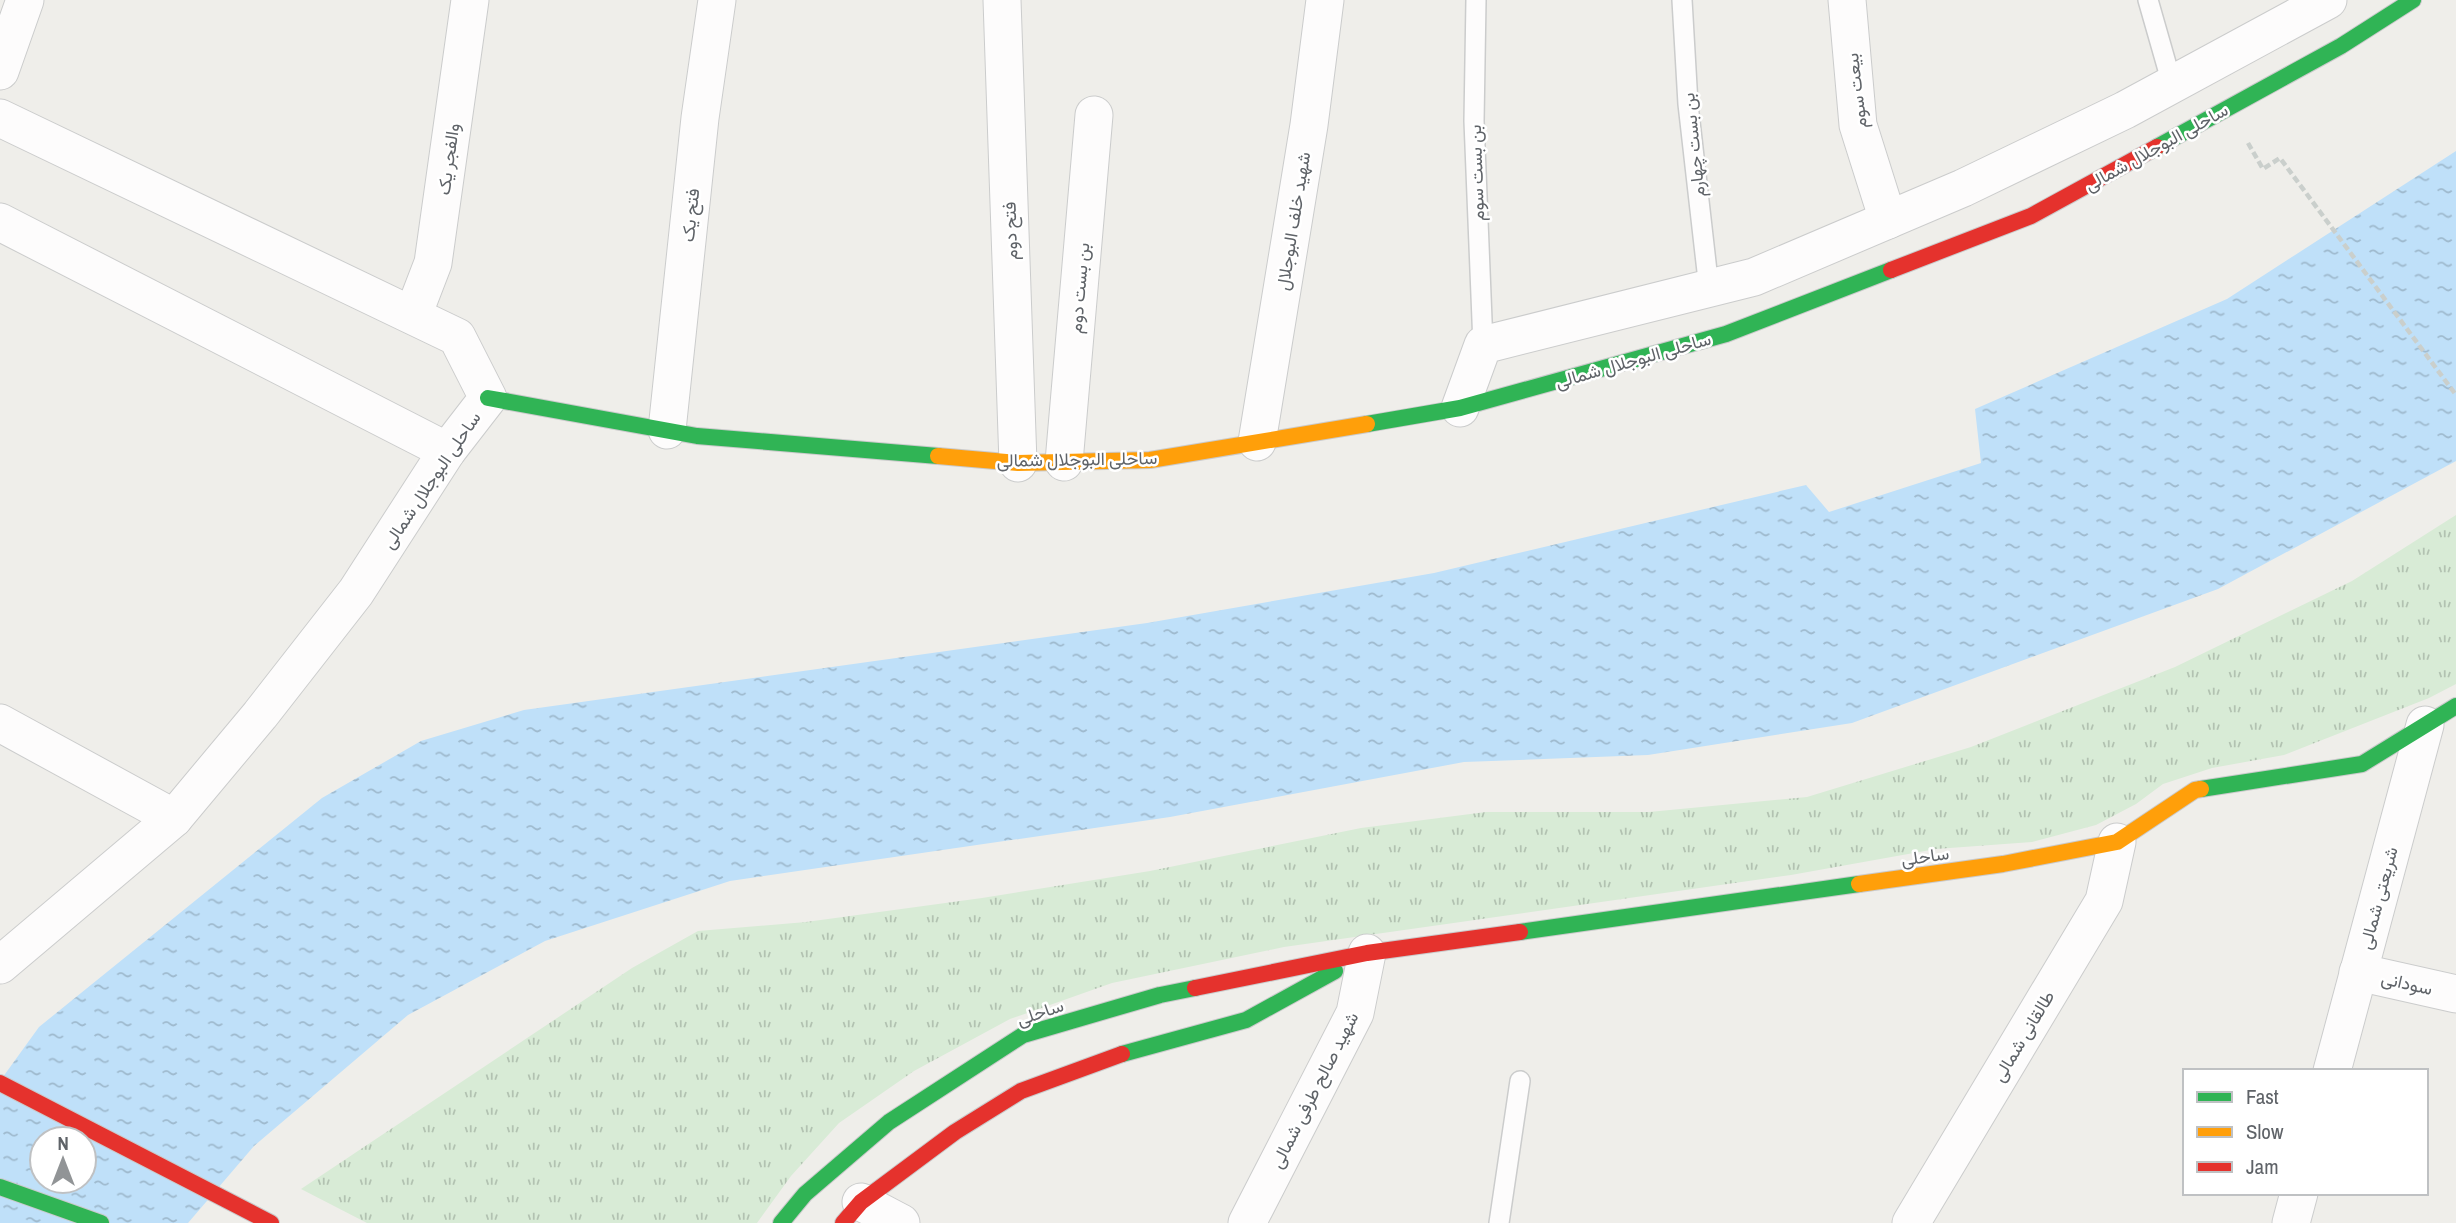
<svg xmlns="http://www.w3.org/2000/svg" width="2456" height="1223" font-family="'Archivo Narrow',Vazirmatn,sans-serif">
	<defs>
		<pattern id="grass-tufts" width="24" height="20" patternUnits="userSpaceOnUse" patternTransform="scale(1.75)"><rect width="24" height="20" fill="#d8ebd6"/><path d="M3 7l-1-3M5 7V3M7 7l1-3M15 17l-1-3M17 17v-4M19 17l1-3" fill="none" stroke="#b2c2b1"/></pattern>
		<pattern id="water-ripples" width="26" height="14" patternUnits="userSpaceOnUse" patternTransform="scale(1.75)"><rect width="26" height="14" fill="#bfe0f9"/><path d="M2 4q2-2 4 0t4 0M15 11q2-2 4 0t4 0" fill="none" stroke="#9eb9cd"/></pattern>
	</defs>
	<rect width="100%" height="100%" fill="#efeeea"/>
	<polygon fill="url(#grass-tufts)" points="2456,515 2456,684 2429,698 2284,755 2212,768 2163,784 2136,804 2096,825 2032,842 1936,849 1791,875 1284,947 1112,983 1010,1019 914,1071 839,1123 791,1176 757,1223 367,1223 301,1189 632,968 698,931 806,922 982,898 1150,871 1361,828 1486,812 1649,812 1807,797 1971,747 2175,667 2352,581"/>
	<path fill="url(#water-ripples)" fill-rule="evenodd" d="M2456,151V461L2218,589L1852,723L1648,755L1464,762L1170,817L730,881L545,941L408,1015L254,1146L188,1223H0V1081L39,1027L322,798L421,741L524,710L1147,623L1434,573L1806,485L1829,512L1981,463L1975,409L2227,299ZM42,1139H84V1181H42Z"/>
	<g fill="none" stroke-linecap="round" stroke-linejoin="round">
		<g stroke="#cbcccc" stroke-width="22">
			<g id="lane">
				<polyline points="1476,0 1474,121 1483,345"/>
				<polyline points="1682,0 1688,104 1709,289"/>
				<polyline points="2148,0 2172,84"/>
				<polyline points="1499,1223 1520,1081"/>
			</g>
		</g>
		<g stroke="#cbcccc" stroke-width="39">
			<g id="street">
				<polyline points="1002,0 1018,463"/>
				<polyline points="1847,0 1858,125 1888,220"/>
				<polyline points="0,71 25,0"/>
				<polyline points="0,118 457,337 488,398 447,451 356,592 260,715 174,818 0,965"/>
				<polyline points="0,222 447,451"/>
				<polyline points="413,315 433,263 470,0"/>
				<polyline points="1460,408 1483,345 1754,277 1963,188 2125,110 2328,0"/>
				<polyline points="667,430 700,118 717,0"/>
				<polyline points="1257,442 1309,125 1325,0"/>
				<polyline points="1064,462 1094,115"/>
				<polyline points="0,723 174,818"/>
				<polyline points="2358,972 2456,994"/>
				<polyline points="2332,1071 2425,725"/>
				<polyline points="861,1202 901,1223"/>
				<polyline points="1247,1223 1355,1013 1367,953"/>
				<polyline points="1911,1223 2104,901 2117,842"/>
				<polyline points="2291,1223 2299,1193"/>
			</g>
		</g>
		<g stroke="#cacacb" stroke-width="18">
			<g id="fast">
				<polyline points="2157,147 2341,46 2413,0"/>
				<polyline points="488,398 697,436 938,456"/>
				<polyline points="1367,424 1460,408 1726,334 1891,270"/>
				<polyline points="2201,789 2362,764 2456,706"/>
				<polyline points="1520,932 1859,884"/>
				<polyline points="1122,1054 1246,1020 1335,971"/>
				<polyline points="0,1187 101,1223"/>
				<polyline points="781,1223 805,1194 889,1122 1023,1035 1160,995 1195,988"/>
			</g>
		</g>
		<g stroke="#cacacb" stroke-width="18">
			<g id="slow">
				<polyline points="938,456 1018,463 1150,460 1367,424"/>
				<polyline points="1859,884 2003,864 2117,842 2195,790 2201,789"/>
			</g>
		</g>
		<g stroke="#cacacb" stroke-width="18">
			<g id="jam">
				<polyline points="1891,270 2031,216 2157,147"/>
				<polyline points="1195,988 1367,953 1520,932"/>
				<polyline points="0,1083 271,1223"/>
				<polyline points="843,1223 861,1202 955,1132 1021,1091 1122,1054"/>
			</g>
		</g>
		<polyline stroke="#cacfcc" stroke-width="4.5" stroke-dasharray="7 3.5" stroke-linecap="butt" points="2248,143 2263,169 2280,158 2456,395"/>
		<use href="#lane" stroke="#fdfcfc" stroke-width="19"/>
		<use href="#street" stroke="#fdfcfc" stroke-width="37"/>
		<use href="#fast" stroke="#30b455" stroke-width="16"/>
		<use href="#slow" stroke="#ff9f0a" stroke-width="16"/>
		<use href="#jam" stroke="#e5322d" stroke-width="16"/>
	</g>
	<g text-anchor="middle" dominant-baseline="central" stroke-width="5" stroke-linejoin="round" paint-order="stroke">
		<g font-size="18" fill="#5f6368" stroke="#fff">
			<text transform="translate(1856 91) rotate(-97)">بیعت سوم</text>
			<text transform="translate(1693 145) rotate(-96)">بن بست چهارم</text>
			<text transform="translate(2156 147) rotate(-29)">ساحلی البوجلال شمالی</text>
			<text transform="translate(448 159) rotate(-82)">والفجر یک</text>
			<text transform="translate(1476 173) rotate(-92)">بن بست سوم</text>
			<text transform="translate(690 215) rotate(-84)">فتح یک</text>
			<text transform="translate(1293 221) rotate(-81)">شهید خلف البوجلال</text>
			<text transform="translate(1010 231) rotate(-92)">فتح دوم</text>
			<text transform="translate(1079 288) rotate(-85)">بن بست دوم</text>
			<text transform="translate(1633 360) rotate(-16)">ساحلی البوجلال شمالی</text>
			<text transform="translate(1077 459) rotate(-1)">ساحلی البوجلال شمالی</text>
			<text transform="translate(431 480) rotate(-56)">ساحلی البوجلال شمالی</text>
			<text transform="translate(1925 856) rotate(-8)">ساحلی</text>
			<text transform="translate(2378 898) rotate(-75)">شریعتی شمالی</text>
			<text transform="translate(2407 983) rotate(13)">سودانی</text>
			<text transform="translate(1040 1012) rotate(-19)">ساحلی</text>
			<text transform="translate(2023 1036) rotate(-59)">طالقانی شمالی</text>
			<text transform="translate(1314 1090) rotate(-63)">شهید صالح طرفی شمالی</text>
		</g>
	</g>
	<rect x="2183" y="1069" width="245" height="126" fill="#ffffff" stroke="#bfc1c3" stroke-width="2"/>
	<rect x="2197" y="1092" width="35" height="10" fill="#30b455" stroke="#bfc1c3" stroke-width="2"/>
	<text x="2246" y="1104" font-size="21" fill="#5f6368">Fast</text>
	<rect x="2197" y="1127" width="35" height="10" fill="#ff9f0a" stroke="#bfc1c3" stroke-width="2"/>
	<text x="2246" y="1139" font-size="21" fill="#5f6368">Slow</text>
	<rect x="2197" y="1162" width="35" height="10" fill="#e5322d" stroke="#bfc1c3" stroke-width="2"/>
	<text x="2246" y="1174" font-size="21" fill="#5f6368">Jam</text>
	<g transform="translate(63 1160)"><circle r="33" fill="#ffffff" stroke="#bfc1c3" stroke-width="2"/>
	<path d="M0-5L12 26L0 18L-12 26Z" fill="#919496"/>
	<text y="-10" font-size="19" font-weight="bold" text-anchor="middle" fill="#5f6368">N</text>
	</g>
</svg>
